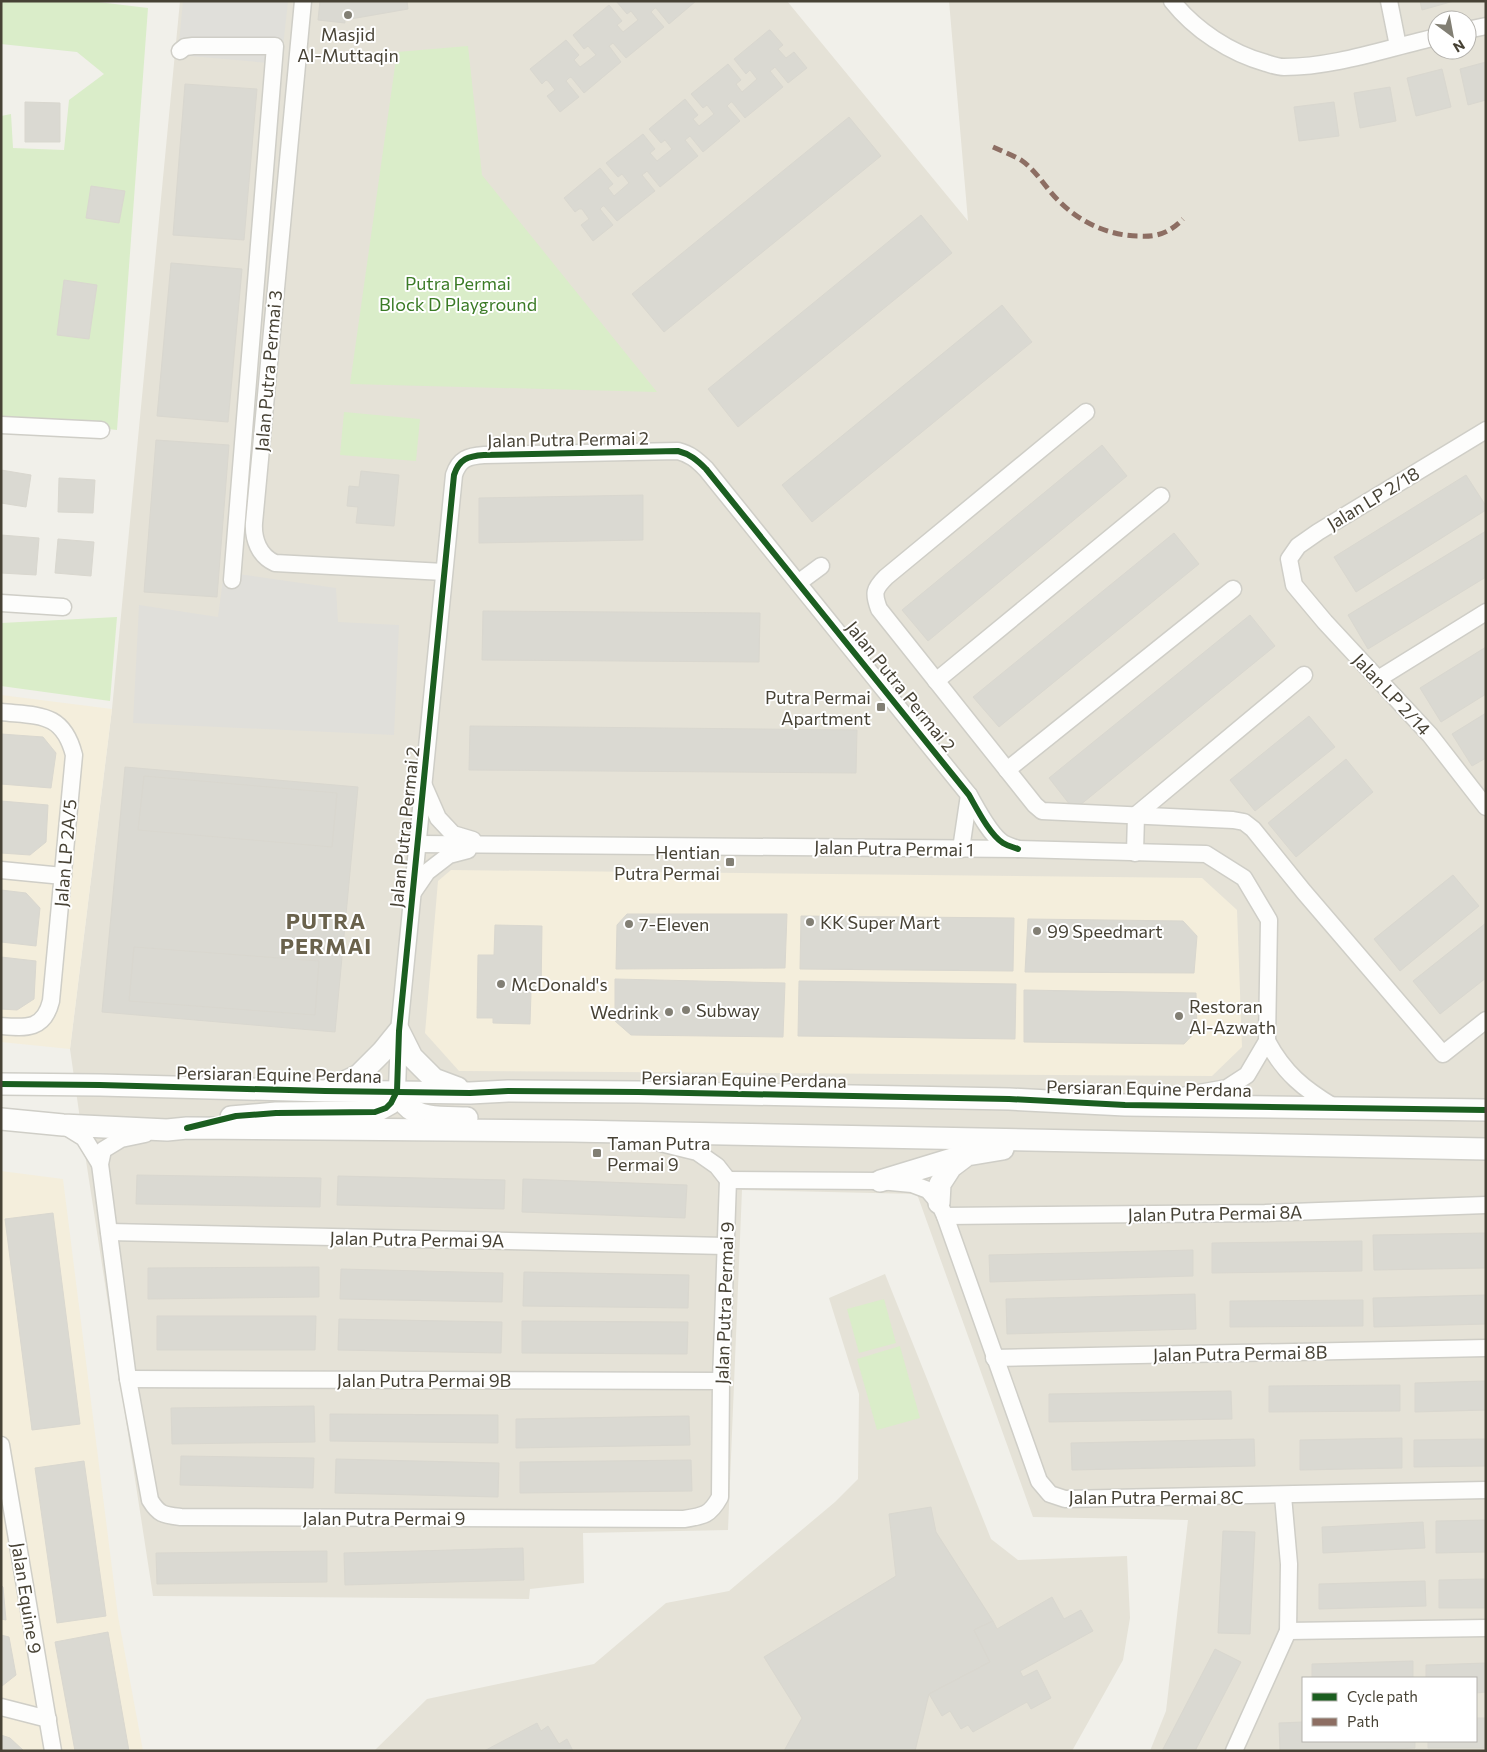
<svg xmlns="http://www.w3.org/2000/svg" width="1487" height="1752" font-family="Commissioner,sans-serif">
	<rect width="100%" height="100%" fill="#f1f0ea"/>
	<g fill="#e5e2d7" fill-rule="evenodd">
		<path d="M180,1H787L968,221L949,1H1486V1751H1150L1166,1711L1188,1520L1033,1517L917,1194L742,1190L728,1530L583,1533L584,1583L530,1589L529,1599L153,1596L85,1154L70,1049L112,709ZM1437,20H1467V50H1437ZM1303,1678H1476V1741H1303Z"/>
		<polygon points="885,1274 991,1539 1018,1560 1127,1556 1130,1618 1123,1660 1072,1751 374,1751 427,1699 594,1664 666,1603 729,1591 835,1502 858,1479 859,1394 829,1298"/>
	</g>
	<g fill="#f4eedc">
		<polygon points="1,695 112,709 70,1049 1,1042"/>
		<polygon points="451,870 1202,878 1237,910 1242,1047 1212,1076 459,1071 425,1033 438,881"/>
		<polygon points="1,1171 63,1179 118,1616 143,1751 1,1751"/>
	</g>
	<g fill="#daedc9">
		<polygon points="2,1 90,1 148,8 117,430 1,417 1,116 11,114 13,148 64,150 69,100 104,74 77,52 1,44"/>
		<polygon points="468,46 482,175 657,392 350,384 397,52"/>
		<polygon points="344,412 420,419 416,461 340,455"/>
		<polygon points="117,617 110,701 1,686 1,623"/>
		<polygon points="884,1299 896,1343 859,1353 847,1309"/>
		<polygon points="900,1346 920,1418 877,1430 857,1359"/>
	</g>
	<g fill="#e0dfda">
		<polygon points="183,1 288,1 281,64 178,55"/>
		<polygon points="224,572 336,588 338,622 399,625 394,735 133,723 139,605 218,617"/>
	</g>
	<g fill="#dad9d2" stroke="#d9d7cf">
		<polygon points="320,1 407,1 408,9 345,20 345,23 318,20"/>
		<polygon points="616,1 696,1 669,24 656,8 655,8 651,12 664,27 626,58 613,43 609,46 621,62 584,93 571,77 569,78 566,81 579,97 560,112 547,96 555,90 548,81 546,80 542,84 530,69 566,40 579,55 574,60 580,67 596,55 588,46 584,49 573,35 609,5 622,21 617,25 623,32 638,20 631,11 627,14"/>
		<polygon points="1420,1 1454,1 1422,10"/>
		<polygon points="769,30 770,30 783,45 778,49 786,58 794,52 807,68 788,83 775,67 774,68 770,71 783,87 745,118 732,102 731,102 727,106 740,121 703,152 690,136 685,140 698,156 660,187 647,171 646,172 642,175 655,191 617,221 604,206 603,206 600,209 613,225 593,241 581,225 589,219 582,209 579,209 575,212 564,198 600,168 613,184 608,188 614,196 629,183 622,174 618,177 606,163 643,134 655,149 650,153 657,161 672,149 665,140 661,143 649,129 685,99 698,115 693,119 699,126 714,114 707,105 703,108 691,94 728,64 741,80 736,84 742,92 757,79 750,70 746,74 734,59"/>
		<polygon points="1486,62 1486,100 1468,105 1460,69"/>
		<polygon points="1442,69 1451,107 1416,116 1407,78"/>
		<polygon points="185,84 257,89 244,240 173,235"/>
		<polygon points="1390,87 1396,121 1360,128 1354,93"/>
		<polygon points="25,102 60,103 60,142 25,142"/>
		<polygon points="1334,102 1339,136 1299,141 1294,107"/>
		<polygon points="849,117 881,156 664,332 632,294"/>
		<polygon points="91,186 125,191 119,223 86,218"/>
		<polygon points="921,215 952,253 738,427 708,389"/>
		<polygon points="171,263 242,269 228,422 157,416"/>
		<polygon points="64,280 97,285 89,339 57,335"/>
		<polygon points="1002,305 1032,342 812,522 782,485"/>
		<polygon points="156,440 229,445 217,597 144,592"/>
		<polygon points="1102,445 1127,476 928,641 902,610"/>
		<polygon points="1,470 31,475 26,507 1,503"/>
		<polygon points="361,471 399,475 394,526 356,523 358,507 347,506 349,486 359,487"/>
		<polygon points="1466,475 1486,506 1486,510 1356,592 1334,557"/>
		<polygon points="59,478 95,480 93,513 58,512"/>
		<polygon points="643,495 643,540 479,543 479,498"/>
		<polygon points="1486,531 1486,577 1368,649 1348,615"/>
		<polygon points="1174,533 1199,564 999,727 973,697"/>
		<polygon points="1,535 39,538 36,575 1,573"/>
		<polygon points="58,539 94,542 91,576 55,573"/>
		<polygon points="483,611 760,613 759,662 482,660"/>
		<polygon points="1250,615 1275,646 1074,810 1049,778"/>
		<polygon points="1486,647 1486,694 1441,722 1420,688"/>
		<polygon points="1486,713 1486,758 1472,766 1452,734"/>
		<polygon points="1309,716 1335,747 1255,811 1230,780"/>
		<polygon points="470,726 857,730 856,773 469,770"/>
		<polygon points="1,734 43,737 56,753 51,788 1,784"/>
		<polygon points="1346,759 1373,792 1296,857 1268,823"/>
		<polygon points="125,767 358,787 335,1032 102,1012"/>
		<polygon points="144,776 337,793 332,847 138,830"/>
		<polygon points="1,801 48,805 46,842 30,855 1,853"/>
		<polygon points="1453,875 1479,906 1400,971 1374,939"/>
		<polygon points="1,890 26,893 40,908 36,946 1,942"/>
		<polygon points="627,914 787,914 785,968 616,969 617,925"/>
		<polygon points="801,916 1014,918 1013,971 800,969"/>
		<polygon points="1028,919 1183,921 1197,936 1194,973 1025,972"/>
		<polygon points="1486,923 1486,978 1440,1014 1413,981"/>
		<polygon points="495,925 542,926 541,992 531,992 530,1024 493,1023 493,1018 477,1018 478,955 494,955"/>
		<polygon points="134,947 319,961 315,1015 129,1001"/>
		<polygon points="1,957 36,961 34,999 17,1010 1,1009"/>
		<polygon points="615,979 785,983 783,1037 631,1035 615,1021"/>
		<polygon points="799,981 1016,984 1015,1039 798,1036"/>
		<polygon points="1024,990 1196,993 1197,1030 1184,1044 1024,1042"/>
		<polygon points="137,1175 321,1178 320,1207 136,1204"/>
		<polygon points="338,1176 505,1180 504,1209 337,1205"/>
		<polygon points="523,1179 687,1185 685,1218 522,1212"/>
		<polygon points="53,1213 80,1424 32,1430 5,1219"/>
		<polygon points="1486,1233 1486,1268 1374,1270 1373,1235"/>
		<polygon points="1362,1241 1362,1271 1212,1273 1212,1243"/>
		<polygon points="1193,1250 1193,1276 990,1282 989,1255"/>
		<polygon points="319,1267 319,1297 148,1299 148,1268"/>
		<polygon points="341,1269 503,1273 502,1302 340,1299"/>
		<polygon points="524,1272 689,1275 688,1308 523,1306"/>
		<polygon points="1195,1294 1196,1329 1007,1334 1006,1299"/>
		<polygon points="1486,1295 1486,1324 1374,1327 1373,1298"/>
		<polygon points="1363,1300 1363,1326 1230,1327 1230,1301"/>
		<polygon points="157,1316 316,1316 315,1350 157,1350"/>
		<polygon points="339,1319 502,1322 501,1353 338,1350"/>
		<polygon points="522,1321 688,1322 687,1354 522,1353"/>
		<polygon points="1486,1381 1486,1410 1415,1412 1415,1383"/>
		<polygon points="1400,1385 1400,1411 1269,1412 1269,1386"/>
		<polygon points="1231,1391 1232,1419 1049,1422 1049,1394"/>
		<polygon points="314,1406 315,1442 172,1444 171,1408"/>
		<polygon points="330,1414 498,1415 498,1443 330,1441"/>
		<polygon points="689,1416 690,1445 516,1448 516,1419"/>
		<polygon points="1402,1438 1402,1468 1300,1470 1300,1440"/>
		<polygon points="1254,1439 1255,1466 1072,1470 1071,1443"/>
		<polygon points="1486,1439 1486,1466 1414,1467 1414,1440"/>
		<polygon points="181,1456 314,1458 313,1488 180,1485"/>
		<polygon points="336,1459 499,1463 498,1497 335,1493"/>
		<polygon points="691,1460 692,1491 520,1493 520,1462"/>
		<polygon points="84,1461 106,1616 57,1623 35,1468"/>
		<polygon points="931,1507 936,1532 993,1621 974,1630 990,1662 929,1694 915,1751 784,1751 802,1718 764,1657 896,1576 889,1514"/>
		<polygon points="1486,1520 1486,1552 1436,1553 1436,1521"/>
		<polygon points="1423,1522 1425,1548 1323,1553 1322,1527"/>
		<polygon points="1223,1531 1255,1532 1250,1634 1218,1633"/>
		<polygon points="523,1548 524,1580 345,1585 344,1553"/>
		<polygon points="327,1551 327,1582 157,1584 156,1553"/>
		<polygon points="1486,1579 1486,1608 1439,1608 1439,1580"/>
		<polygon points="1425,1581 1426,1606 1319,1609 1319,1584"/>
		<polygon points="1,1585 3,1587 6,1620 1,1619"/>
		<polygon points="1052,1597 1064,1619 1081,1610 1093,1631 1020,1671 1023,1677 1037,1670 1051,1698 1031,1709 1027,1702 973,1732 968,1725 961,1729 950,1711 942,1716 929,1694 990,1662 974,1630 993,1621 997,1629"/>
		<polygon points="108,1632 129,1751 75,1751 55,1642"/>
		<polygon points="1,1635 9,1637 16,1675 2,1686"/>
		<polygon points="1215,1649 1241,1662 1195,1751 1162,1751"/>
		<polygon points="1413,1661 1413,1678 1312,1678 1312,1664"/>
		<polygon points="1486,1663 1486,1692 1476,1693 1476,1678 1426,1678 1426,1665"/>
		<polygon points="1476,1718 1486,1718 1486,1748 1428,1748 1428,1741 1476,1741"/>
		<polygon points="1303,1722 1303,1741 1415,1741 1415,1748 1356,1751 1280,1751 1279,1723"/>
		<polygon points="537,1723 541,1731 548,1726 559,1744 567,1739 573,1751 484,1751"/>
		<polygon points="1,1735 10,1738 24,1751 1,1751"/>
	</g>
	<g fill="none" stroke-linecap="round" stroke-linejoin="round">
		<g stroke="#cfcec7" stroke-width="19">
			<g id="minor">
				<path d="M303,1L254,523C253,539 259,556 275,563L444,572"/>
				<path d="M1172,1C1195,30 1230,53 1266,63C1272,65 1278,67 1284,67C1336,67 1387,48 1437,37"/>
				<polyline points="1389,1 1398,46"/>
				<polyline points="1467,30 1486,26"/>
				<polyline points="180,51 185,47 193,46 275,46 232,580"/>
				<path d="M1086,412L886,577C874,589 873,593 879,609L1035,805L1042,811L1233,820L1244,822L1253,829L1304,892L1443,1054L1486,1020"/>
				<polyline points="1,425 101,430"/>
				<polyline points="1486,430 1318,532 1298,546 1289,559 1294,585 1325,622 1430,735 1486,807"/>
				<polyline points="798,583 821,566"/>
				<polyline points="1,603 63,607"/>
				<polyline points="1378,679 1486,612"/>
				<polyline points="936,681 1161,496"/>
				<path d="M1,712C39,716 63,712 74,755L51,1001C44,1030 26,1028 1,1026"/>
				<polyline points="1007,770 1233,589"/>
				<polyline points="424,786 438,818 453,834 473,840"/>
				<polyline points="418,844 1018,849 1206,854 1244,878 1269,920 1267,1041 1247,1075 1227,1088 1165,1099"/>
				<polyline points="961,849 969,795"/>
				<polyline points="1135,853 1136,815 1304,675"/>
				<polyline points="1,870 63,876"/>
				<polyline points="414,891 427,872 449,855 468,850"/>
				<path d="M1267,1041C1284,1073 1304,1089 1334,1107"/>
				<path d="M397,1091L399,1031L454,475C459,459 468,456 484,455L678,451C690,454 697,460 706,469L969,795C977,809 990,835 1003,843C1008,846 1013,847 1018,849"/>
				<polyline points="63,1125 84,1138 100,1164"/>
				<path d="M145,1134L121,1139L103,1150L100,1164L128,1379L150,1500C159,1515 164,1515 181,1517L684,1519C704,1516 710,1515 720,1497L721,1381L728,1180"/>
				<polyline points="636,1137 697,1152 717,1166 728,1180"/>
				<polyline points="728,1180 880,1181 912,1184 928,1190 939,1203 945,1216 1039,1481 1050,1494 1065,1499 1486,1490"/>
				<polyline points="945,1216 1265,1213 1486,1205"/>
				<polyline points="109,1232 725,1246"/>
				<polyline points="994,1358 1486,1348"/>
				<polyline points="128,1379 721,1381"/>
				<polyline points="1,1445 53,1751"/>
				<polyline points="1288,1631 1486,1628"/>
				<polyline points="1,1707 48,1719"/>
				<polyline points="1234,1751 1288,1631 1289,1564 1283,1496"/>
			</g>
		</g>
		<g stroke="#cfcec7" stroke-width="24">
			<g id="tertiary">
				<polyline points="1,1084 100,1085 325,1091 470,1093 508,1091 638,1092 1009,1099 1125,1105 1486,1110"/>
				<polyline points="330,1089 359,1075 382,1052 399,1031 412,1057 434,1079 458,1088"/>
				<path d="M397,1091C400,1095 403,1100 406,1105C419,1120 449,1117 467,1118"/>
				<polyline points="231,1117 276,1113 375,1112 391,1103 397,1091"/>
				<polyline points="1,1119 63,1125 167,1130 187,1128 571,1131 1486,1149"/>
				<polyline points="880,1181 962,1156"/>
				<polyline points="939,1203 940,1184 951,1167 967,1155 1003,1149"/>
			</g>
		</g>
		<use href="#minor" stroke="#fdfdfc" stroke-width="16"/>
		<use href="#tertiary" stroke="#fdfdfc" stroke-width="21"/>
		<path stroke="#8d6e63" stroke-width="5" stroke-dasharray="10 5" stroke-linecap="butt" d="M993,147C1002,151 1012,155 1021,160C1037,171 1046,189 1060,202C1081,223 1110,236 1139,236C1158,237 1169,233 1183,219"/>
		<g stroke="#fff" stroke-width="9">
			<g id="cycleway">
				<polyline points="1,1084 100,1085 325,1091 470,1093 508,1091 638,1092 1009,1099 1125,1105 1486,1110"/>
				<path d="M187,1128L236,1116L276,1113L375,1112L386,1108L391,1103L397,1091L399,1031L454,475C459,459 468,456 484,455L678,451C690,454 697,460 706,469L969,795C977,809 990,835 1003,843C1008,846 1013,847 1018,849"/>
			</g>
		</g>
		<use href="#cycleway" stroke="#1b5e20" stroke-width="6"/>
	</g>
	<g fill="#827f74" stroke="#fff" stroke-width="2">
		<circle cx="348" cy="15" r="5"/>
		<rect x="876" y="702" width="10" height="10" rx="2.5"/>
		<rect x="725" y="857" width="10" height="10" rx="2.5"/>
		<circle cx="810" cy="922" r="5"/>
		<circle cx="629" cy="924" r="5"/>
		<circle cx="1037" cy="931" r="5"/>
		<circle cx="501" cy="984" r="5"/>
		<circle cx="686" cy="1010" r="5"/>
		<circle cx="669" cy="1012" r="5"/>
		<circle cx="1179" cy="1016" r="5"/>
		<rect x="592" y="1148" width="10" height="10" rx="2.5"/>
	</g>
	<g text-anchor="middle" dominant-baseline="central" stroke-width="4" stroke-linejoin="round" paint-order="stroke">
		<g font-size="18" fill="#474235" stroke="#fff" text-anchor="start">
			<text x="348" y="34" text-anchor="middle">Masjid<tspan x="348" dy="21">Al-Muttaqin</tspan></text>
			<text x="871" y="697" text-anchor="end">Putra Permai<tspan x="871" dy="21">Apartment</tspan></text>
			<text x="720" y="852" text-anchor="end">Hentian<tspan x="720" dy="21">Putra Permai</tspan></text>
			<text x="820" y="922">KK Super Mart</text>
			<text x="639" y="924">7-Eleven</text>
			<text x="1047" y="931">99 Speedmart</text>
			<text x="511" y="984">McDonald's</text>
			<text x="1189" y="1006">Restoran<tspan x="1189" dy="21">Al-Azwath</tspan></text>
			<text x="696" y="1010">Subway</text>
			<text x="659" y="1012" text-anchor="end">Wedrink</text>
			<text x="607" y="1143">Taman Putra<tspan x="607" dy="21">Permai 9</tspan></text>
		</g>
		<g font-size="18" fill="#3b7b26" stroke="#fff">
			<text x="458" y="283">Putra Permai<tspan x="458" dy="21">Block D Playground</tspan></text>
		</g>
		<g font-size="18" fill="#474235" stroke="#fff">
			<text transform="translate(268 371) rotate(-85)">Jalan Putra Permai 3</text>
			<text transform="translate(568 439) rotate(-1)">Jalan Putra Permai 2</text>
			<text transform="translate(1373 498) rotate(-31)">Jalan LP 2/18</text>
			<text transform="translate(901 686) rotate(51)">Jalan Putra Permai 2</text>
			<text transform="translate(1392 694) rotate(47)">Jalan LP 2/14</text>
			<text transform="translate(404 827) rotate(-84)">Jalan Putra Permai 2</text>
			<text transform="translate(894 848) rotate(1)">Jalan Putra Permai 1</text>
			<text transform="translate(65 853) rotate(-85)">Jalan LP 2A/5</text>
			<text transform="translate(279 1074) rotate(1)">Persiaran Equine Perdana</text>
			<text transform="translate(744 1079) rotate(1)">Persiaran Equine Perdana</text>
			<text transform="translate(1149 1088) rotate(1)">Persiaran Equine Perdana</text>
			<text transform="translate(1215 1213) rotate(-1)">Jalan Putra Permai 8A</text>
			<text transform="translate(417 1239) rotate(1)">Jalan Putra Permai 9A</text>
			<text transform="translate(724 1303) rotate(-88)">Jalan Putra Permai 9</text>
			<text transform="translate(1240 1353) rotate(-1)">Jalan Putra Permai 8B</text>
			<text x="424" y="1380">Jalan Putra Permai 9B</text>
			<text x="1156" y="1497">Jalan Putra Permai 8C</text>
			<text x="384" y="1518">Jalan Putra Permai 9</text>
			<text transform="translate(27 1598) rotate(81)">Jalan Equine 9</text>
		</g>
		<g font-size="22" font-weight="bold" letter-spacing="1" fill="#6a624c" stroke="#fff">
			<text x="326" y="920">PUTRA<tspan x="326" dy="25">PERMAI</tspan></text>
		</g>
	</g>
	<rect width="1487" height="1752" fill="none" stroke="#474235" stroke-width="5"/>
	<rect x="1302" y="1677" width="175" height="65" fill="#ffffff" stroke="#b5b3ae"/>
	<rect x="1312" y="1693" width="25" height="8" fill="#1b5e20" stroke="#b5b3ae"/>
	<text x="1347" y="1702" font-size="15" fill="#474235">Cycle path</text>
	<rect x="1312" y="1718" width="25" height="8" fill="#8d6e63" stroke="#b5b3ae"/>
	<text x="1347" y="1727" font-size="15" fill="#474235">Path</text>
	<g transform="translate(1452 35) rotate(148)"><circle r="24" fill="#ffffff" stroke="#b5b3ae"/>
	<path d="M0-4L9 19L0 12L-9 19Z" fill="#827f74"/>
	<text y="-8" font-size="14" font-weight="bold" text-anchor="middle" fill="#474235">N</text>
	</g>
</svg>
